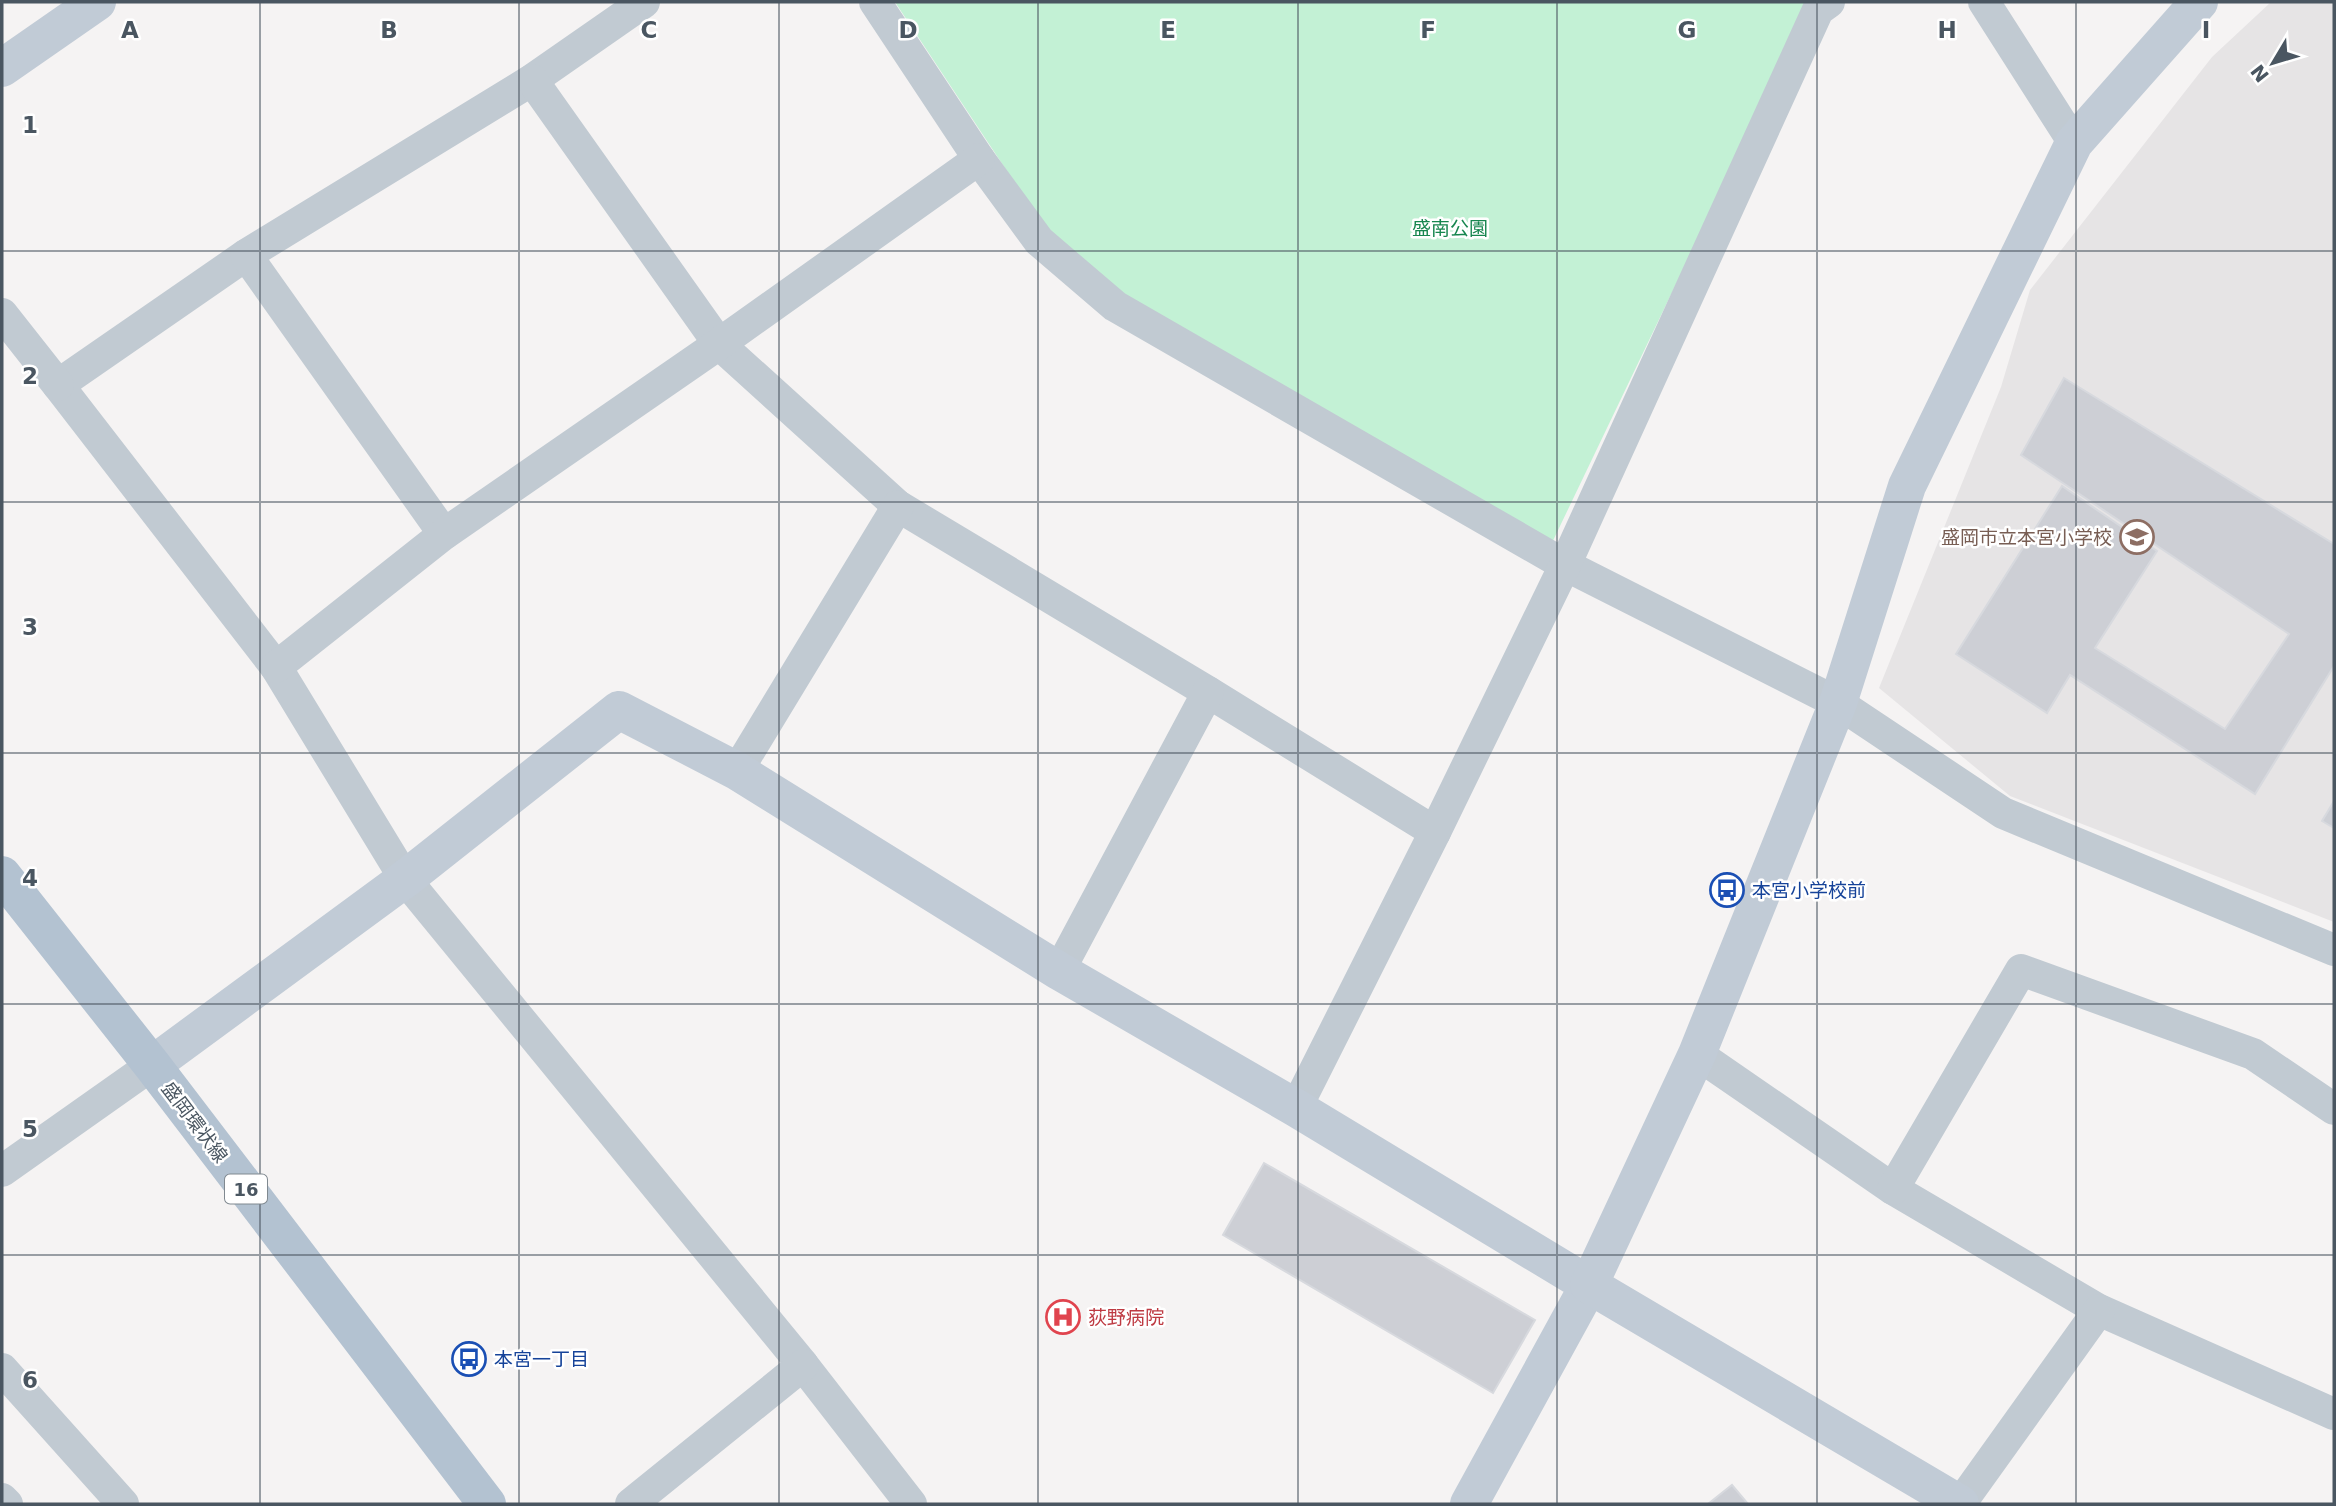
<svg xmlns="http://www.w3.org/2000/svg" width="2336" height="1506" font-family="'DejaVu Sans','Noto Sans JP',sans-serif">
	<rect width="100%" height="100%" fill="#f5f3f3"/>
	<polygon fill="#e6e4e5" points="2271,2 2334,2 2334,922 2010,796 1879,688 2001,387 2030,290 2212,57"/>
	<polygon fill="#c3f1d5" points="895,2 1823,2 1803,19 1549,549 1122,296 1046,230"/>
	<g fill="#cdcfd5" stroke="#d7d9de" stroke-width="2">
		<polygon points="2064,378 2334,544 2334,666 2255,794 2070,675 2047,713 1956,654 2062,486 2157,551 2095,648 2225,729 2289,634 2021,455"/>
		<polygon points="2334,801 2334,828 2322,821"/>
		<polygon points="1264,1163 1535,1320 1493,1393 1223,1235"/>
		<polygon points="1732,1485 1748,1504 1708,1504"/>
	</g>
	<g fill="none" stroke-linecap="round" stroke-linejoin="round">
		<g stroke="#c1cad2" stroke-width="32">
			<polyline points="644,2 532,80 246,255 58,385 276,667 405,879 803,1365 911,1504"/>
			<polyline points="875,2 979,159 1039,241 1115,306 1565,565 1838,703 2003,813 2334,950"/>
			<polyline points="1984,2 2074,143"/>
			<polyline points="532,80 719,344 898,506 1208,692 1435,832"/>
			<polyline points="246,255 444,534"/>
			<polyline points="2,314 58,385"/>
			<polyline points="276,667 444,534 719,344 979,159"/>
			<polyline points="737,771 898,506"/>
			<polyline points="1059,971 1208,692"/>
			<polyline points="1697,1054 1893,1189 2099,1310 2334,1414"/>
			<polyline points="1296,1108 1435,832 1565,565 1818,10 1829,2"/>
			<polyline points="2,1171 152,1065"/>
			<polyline points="1893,1189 2021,970 2253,1054 2334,1109"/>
			<polyline points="2,1369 123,1504"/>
			<polyline points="2,1499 7,1504"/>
			<polyline points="631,1504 803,1365"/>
			<polyline points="1960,1504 2099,1310"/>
		</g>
		<g stroke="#c1cbd6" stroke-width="38">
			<polyline points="2,68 97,2"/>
			<polyline points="152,1065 405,879 619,710 737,771 1059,971 1296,1108 1589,1285 1469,1504"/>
			<polyline points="1960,1504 1589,1285 1697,1054 1838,703 1907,486 2074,143 2199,2"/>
		</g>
		<polyline stroke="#b3c2d1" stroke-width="38" points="2,875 152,1065 487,1504"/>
	</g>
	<path fill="none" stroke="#4a5661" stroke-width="2" stroke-opacity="0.55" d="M260,2V1504M519,2V1504M779,2V1504M1038,2V1504M1298,2V1504M1557,2V1504M1817,2V1504M2076,2V1504M2,251H2334M2,502H2334M2,753H2334M2,1004H2334M2,1255H2334"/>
	<defs>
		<g id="school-ring" transform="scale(1.75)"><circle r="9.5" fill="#fff" stroke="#8d6e63" stroke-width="1.5"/><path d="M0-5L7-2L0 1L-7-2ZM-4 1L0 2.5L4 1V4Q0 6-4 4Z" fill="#8d6e63"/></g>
		<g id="bus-ring" transform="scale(1.75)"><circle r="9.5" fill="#fff" stroke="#1a4fb4" stroke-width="1.5"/><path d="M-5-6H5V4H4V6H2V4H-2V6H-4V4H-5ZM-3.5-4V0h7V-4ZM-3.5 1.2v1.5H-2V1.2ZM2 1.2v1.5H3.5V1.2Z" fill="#1a4fb4"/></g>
		<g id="hospital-ring" transform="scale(1.75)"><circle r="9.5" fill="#fff" stroke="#e0444e" stroke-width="1.5"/><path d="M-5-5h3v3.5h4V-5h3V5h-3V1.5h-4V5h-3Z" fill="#e0444e"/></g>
	</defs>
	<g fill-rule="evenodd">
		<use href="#school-ring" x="2137" y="537"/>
		<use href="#bus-ring" x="1727" y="890"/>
		<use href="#hospital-ring" x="1063" y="1317"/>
		<use href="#bus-ring" x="469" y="1359"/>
	</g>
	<g text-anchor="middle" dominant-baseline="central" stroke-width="5" stroke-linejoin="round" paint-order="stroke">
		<rect fill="#fff" stroke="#808990" stroke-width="2" x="225" y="1174.5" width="42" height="29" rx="5"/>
		<g font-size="18" font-weight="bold" fill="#4a5661">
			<text x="246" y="1189">16</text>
		</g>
		<g font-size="19" fill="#17864f" stroke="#fff">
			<text x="1450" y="228">盛南公園</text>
		</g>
		<g font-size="19" fill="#785e54" stroke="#fff" text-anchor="end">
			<text x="2112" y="537">盛岡市立本宮小学校</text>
		</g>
		<g font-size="19" fill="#164399" stroke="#fff" text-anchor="start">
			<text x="1752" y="890">本宮小学校前</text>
			<text x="494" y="1359">本宮一丁目</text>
		</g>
		<g font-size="19" fill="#4a5661" stroke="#fff">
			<text transform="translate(195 1122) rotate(53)">盛岡環状線</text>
		</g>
		<g font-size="19" fill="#be3a42" stroke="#fff" text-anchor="start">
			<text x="1088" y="1317">荻野病院</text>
		</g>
	</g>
	<g font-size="23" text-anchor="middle" font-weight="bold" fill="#4a5661" stroke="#fff" stroke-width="5" stroke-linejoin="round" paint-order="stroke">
		<text x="130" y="38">A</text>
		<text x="389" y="38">B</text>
		<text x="649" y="38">C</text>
		<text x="908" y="38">D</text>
		<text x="1168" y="38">E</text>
		<text x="1428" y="38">F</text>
		<text x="1687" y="38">G</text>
		<text x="1947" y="38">H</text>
		<text x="2206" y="38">I</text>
		<text x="30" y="133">1</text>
		<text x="30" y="384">2</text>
		<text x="30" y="635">3</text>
		<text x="30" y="886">4</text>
		<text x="30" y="1137">5</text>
		<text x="30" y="1388">6</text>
	</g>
	<rect width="2336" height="1506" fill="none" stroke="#4a5661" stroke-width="7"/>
	<g transform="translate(2273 63) rotate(232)" stroke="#ffffff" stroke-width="5" paint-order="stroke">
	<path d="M0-5L12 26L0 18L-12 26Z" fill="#4a5661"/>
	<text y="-10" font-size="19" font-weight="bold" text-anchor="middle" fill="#4a5661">N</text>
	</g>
</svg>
